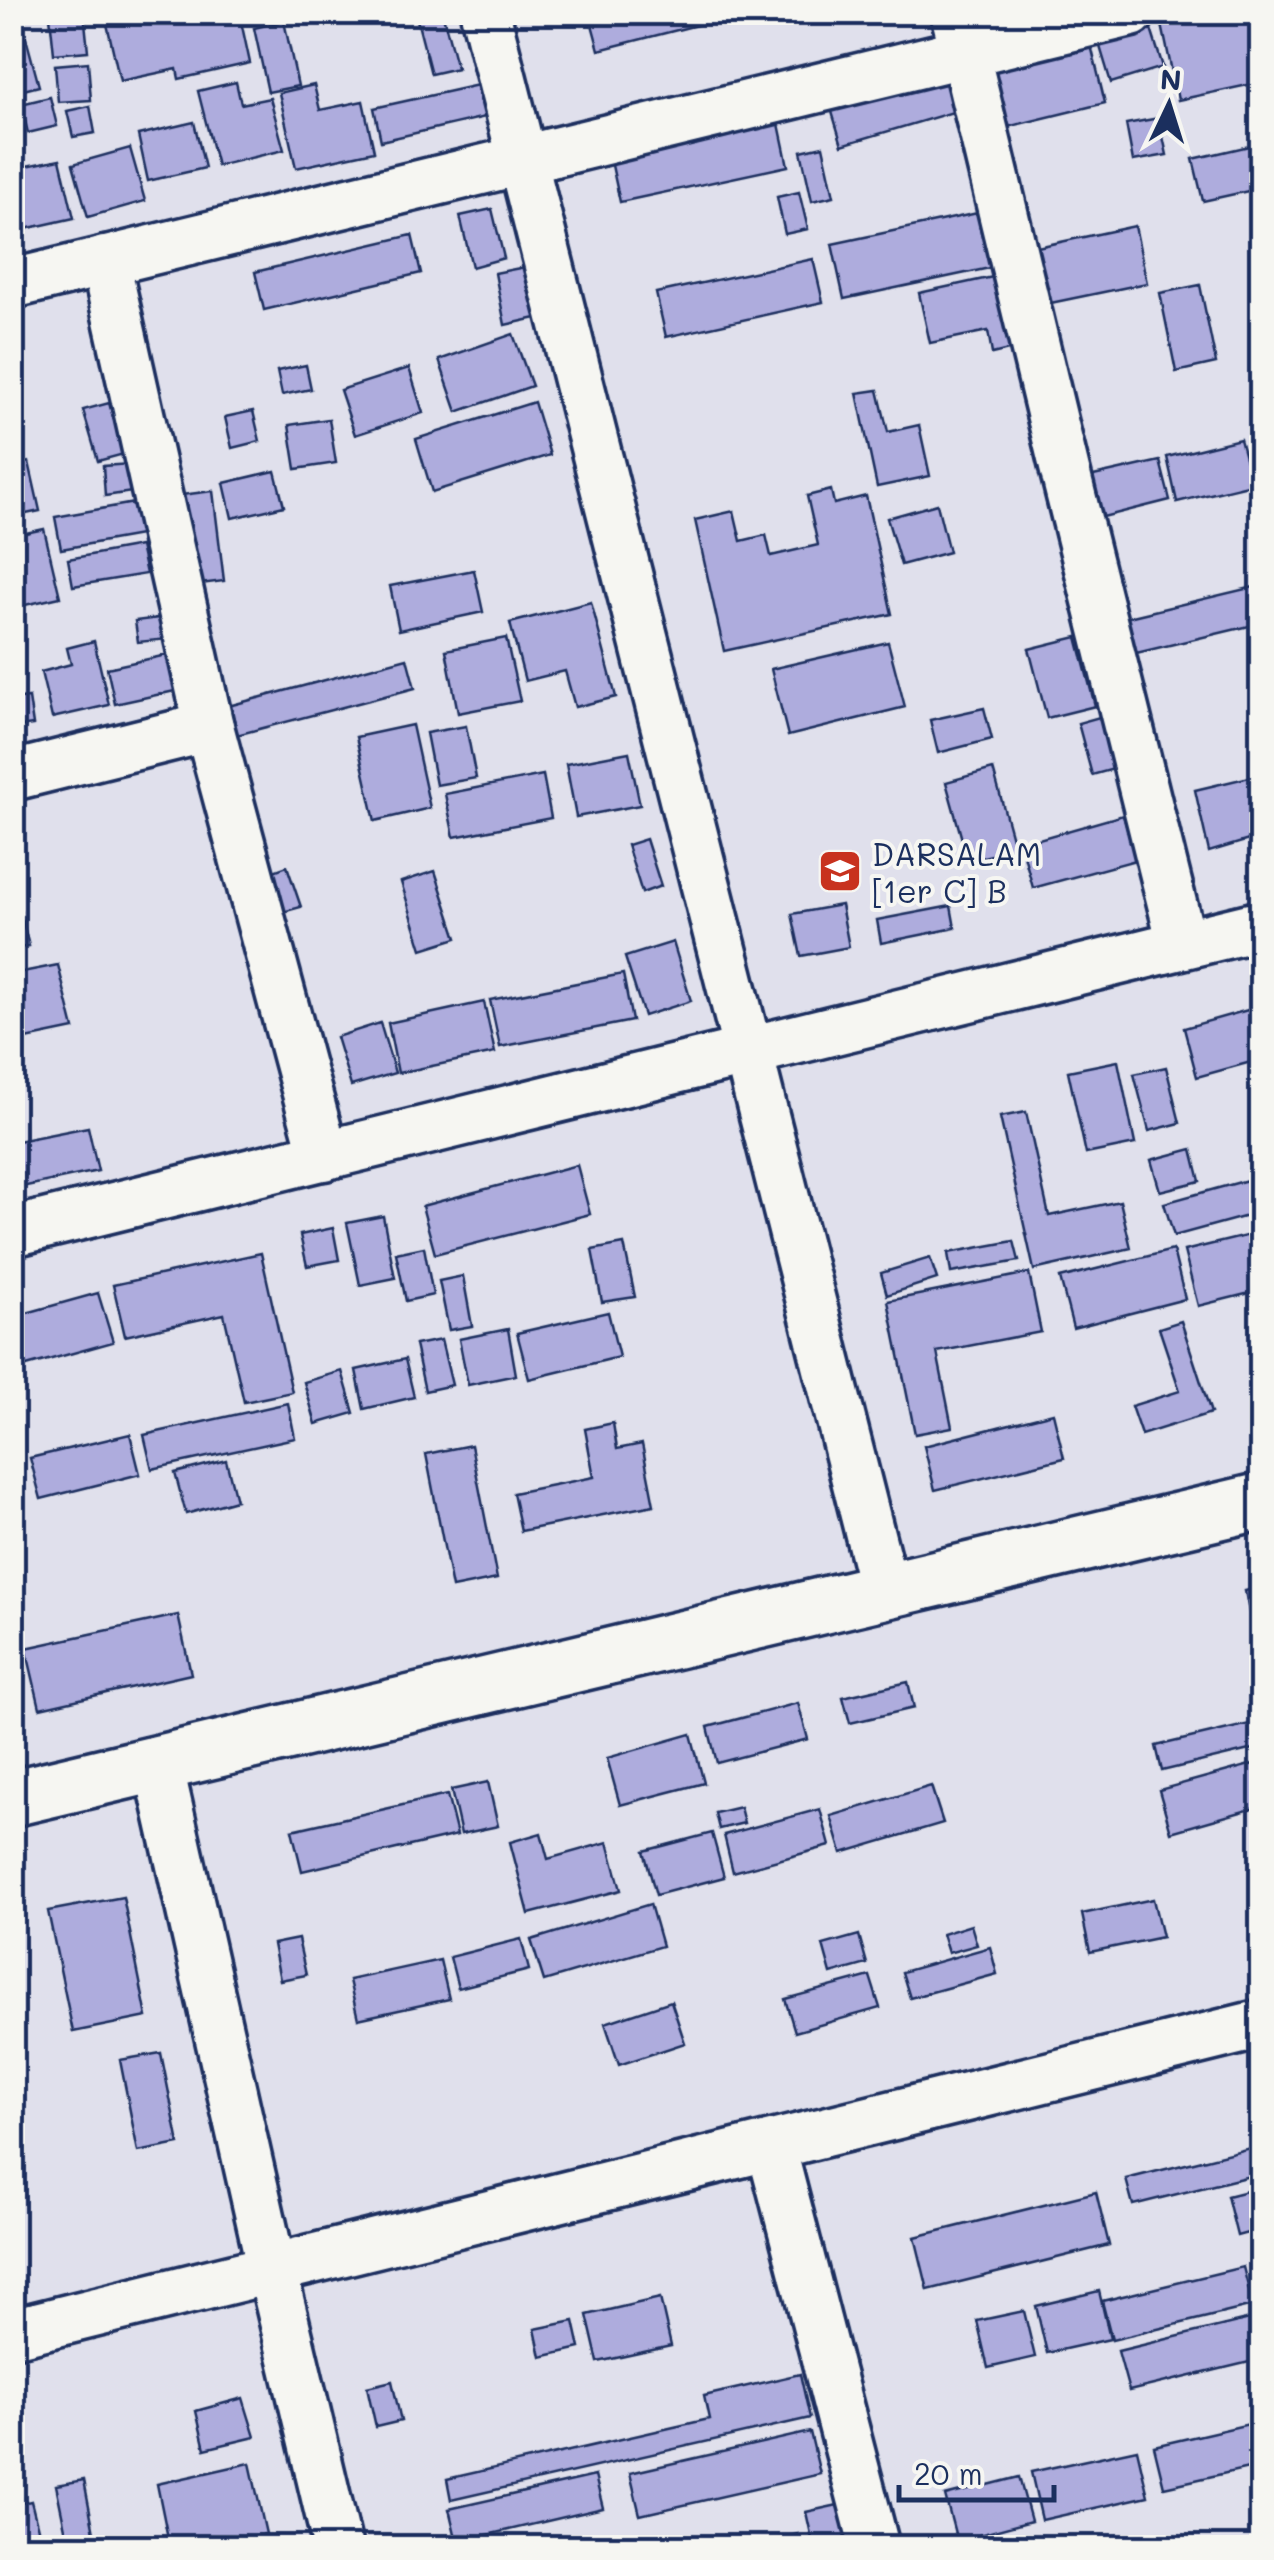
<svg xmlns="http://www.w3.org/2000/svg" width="1274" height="2560" font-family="Mali,sans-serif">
	<rect width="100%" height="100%" fill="#e0e0ec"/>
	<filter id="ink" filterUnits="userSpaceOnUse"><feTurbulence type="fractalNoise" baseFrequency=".01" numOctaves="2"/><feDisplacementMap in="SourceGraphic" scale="20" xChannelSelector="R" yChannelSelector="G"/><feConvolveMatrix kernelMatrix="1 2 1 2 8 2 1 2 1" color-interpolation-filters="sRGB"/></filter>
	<g filter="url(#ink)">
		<g fill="#aeacdd" stroke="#1b2f5e" stroke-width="2.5">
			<polygon points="84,12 88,51 54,54 50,16"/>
			<polygon points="119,12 239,12 250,63 179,79 177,69 120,81 105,15"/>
			<polygon points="252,12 300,12 254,23"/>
			<polygon points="415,12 442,12 457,68 431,74"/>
			<polygon points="610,12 748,12 599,50 590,17"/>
			<polygon points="1194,12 1262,12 1262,82 1178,100 1161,20"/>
			<polygon points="284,21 298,86 268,92 254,28"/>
			<polygon points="1150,26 1163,67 1111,83 1099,43"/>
			<polygon points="25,34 39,86 12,93 12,37"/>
			<polygon points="1090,41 1105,103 999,129 984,67"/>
			<polygon points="88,62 91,100 58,102 55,65"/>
			<polygon points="948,69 960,110 842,145 830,105"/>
			<polygon points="236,82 241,104 270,98 284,150 217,166 198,91"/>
			<polygon points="314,85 320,110 363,101 374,151 296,168 279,93"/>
			<polygon points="478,85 485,117 381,141 374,108"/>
			<polygon points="50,97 57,126 28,133 21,104"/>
			<polygon points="90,106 95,133 73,137 67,111"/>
			<polygon points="1159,118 1167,155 1133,161 1126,124"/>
			<polygon points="778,119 788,166 620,202 610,156"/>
			<polygon points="194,122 205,168 148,181 138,135"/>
			<polygon points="1262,143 1262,188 1203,201 1193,159"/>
			<polygon points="823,146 834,196 812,201 801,151"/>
			<polygon points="130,148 145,201 88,217 73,164"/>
			<polygon points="60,159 74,218 25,229 12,169"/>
			<polygon points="799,192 808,229 785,234 777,197"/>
			<polygon points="492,209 504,258 472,267 460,216"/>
			<polygon points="987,211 999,266 844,299 832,244"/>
			<polygon points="1135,226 1147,283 1041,305 1028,249"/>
			<polygon points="412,235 421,273 264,310 255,272"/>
			<polygon points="813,259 823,302 666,337 656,293"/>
			<polygon points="525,267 536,318 505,325 495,273"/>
			<polygon points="1002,275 1017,348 992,354 988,331 930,343 919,293"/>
			<polygon points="1200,285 1216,363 1176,372 1160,293"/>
			<polygon points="513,334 532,386 457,412 439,360"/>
			<polygon points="12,335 22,369 12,372"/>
			<polygon points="306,365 311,389 282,395 277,371"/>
			<polygon points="409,368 423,413 355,435 340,390"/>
			<polygon points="878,390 888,432 919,425 930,476 877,487 857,393"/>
			<polygon points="534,402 550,455 432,492 416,439"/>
			<polygon points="109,403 124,454 98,461 83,410"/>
			<polygon points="253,411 260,441 232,448 225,417"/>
			<polygon points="329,419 336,463 296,469 289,425"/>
			<polygon points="1240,439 1252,484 1177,502 1167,457"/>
			<polygon points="1160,461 1170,500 1099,518 1089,477"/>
			<polygon points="29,462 40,511 12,517 12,466"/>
			<polygon points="130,464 132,492 105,496 103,466"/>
			<polygon points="275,471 284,506 232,518 224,483"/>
			<polygon points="831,490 834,504 866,496 892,614 724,651 695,520 734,511 741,541 766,535 771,556 818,545 807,496"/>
			<polygon points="213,491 224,581 184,586 173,496"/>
			<polygon points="134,503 140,535 61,549 55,517"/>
			<polygon points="937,504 949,552 901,565 887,518"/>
			<polygon points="44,529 60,597 12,608 12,536"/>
			<polygon points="140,546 146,574 73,586 68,559"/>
			<polygon points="474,570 483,612 399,630 390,586"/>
			<polygon points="1262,585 1262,623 1128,655 1120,619"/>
			<polygon points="591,602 616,697 575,707 565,671 525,681 510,623"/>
			<polygon points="167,617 169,639 138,642 135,621"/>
			<polygon points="1077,637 1095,706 1047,718 1029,649"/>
			<polygon points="506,638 520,701 458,713 446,650"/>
			<polygon points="94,641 109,705 52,718 41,672 71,664 67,648"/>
			<polygon points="888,642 905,707 788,736 771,669"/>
			<polygon points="176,653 184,689 115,704 107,668"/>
			<polygon points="407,658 415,688 229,737 221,708"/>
			<polygon points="29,698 33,725 12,728 12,700"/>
			<polygon points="984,708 992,739 938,753 930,720"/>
			<polygon points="1110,714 1125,766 1092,775 1078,723"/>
			<polygon points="412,725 430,808 375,821 356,737"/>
			<polygon points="466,726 476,778 436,785 426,733"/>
			<polygon points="629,752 640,805 576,817 566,764"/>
			<polygon points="993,769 1015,849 968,861 946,782"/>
			<polygon points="1262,774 1262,836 1209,852 1195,790"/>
			<polygon points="543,775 551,818 454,837 445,794"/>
			<polygon points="1123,815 1136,860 1033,888 1021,844"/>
			<polygon points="646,839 661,886 642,893 627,845"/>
			<polygon points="287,866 301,907 272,915 260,876"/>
			<polygon points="435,871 457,938 422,949 401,882"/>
			<polygon points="12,879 29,946 12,950"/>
			<polygon points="841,905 849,947 801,956 792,914"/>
			<polygon points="951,906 955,928 881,943 877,920"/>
			<polygon points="673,942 691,1001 644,1016 625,957"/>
			<polygon points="58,965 74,1029 12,1042 12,974"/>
			<polygon points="623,974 632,1021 500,1047 490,1000"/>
			<polygon points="484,1002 495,1053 398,1073 388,1023"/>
			<polygon points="1262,1006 1262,1059 1197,1077 1184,1028"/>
			<polygon points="380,1023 395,1073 351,1086 336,1037"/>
			<polygon points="1118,1061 1135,1144 1086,1154 1068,1071"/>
			<polygon points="1166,1067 1180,1123 1149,1131 1134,1074"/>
			<polygon points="1026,1112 1049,1216 1120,1201 1131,1248 1034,1270 1000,1117"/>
			<polygon points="88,1127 98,1171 12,1189 12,1142"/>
			<polygon points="1192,1149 1200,1181 1160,1191 1151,1160"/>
			<polygon points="577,1165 590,1214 435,1254 422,1206"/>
			<polygon points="1262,1176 1262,1212 1174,1236 1164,1203"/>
			<polygon points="383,1216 395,1278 360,1285 347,1223"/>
			<polygon points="333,1228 339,1260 307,1266 300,1235"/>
			<polygon points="1262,1232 1262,1290 1198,1306 1184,1251"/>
			<polygon points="1014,1241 1019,1261 951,1273 948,1253"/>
			<polygon points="624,1244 635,1297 602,1302 592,1250"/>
			<polygon points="424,1247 433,1295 406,1301 396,1253"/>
			<polygon points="1173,1250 1185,1299 1073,1328 1060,1278"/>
			<polygon points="261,1253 292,1392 244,1402 224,1314 125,1336 113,1285"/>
			<polygon points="930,1258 937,1279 887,1295 881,1273"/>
			<polygon points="1029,1273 1041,1332 937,1352 952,1427 915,1434 888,1301"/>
			<polygon points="463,1276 472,1326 449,1330 439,1281"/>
			<polygon points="98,1293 113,1342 12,1370 12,1317"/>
			<polygon points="608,1312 619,1357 529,1379 517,1333"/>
			<polygon points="1181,1321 1211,1413 1141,1435 1131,1406 1180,1391 1159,1328"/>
			<polygon points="508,1329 516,1375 468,1385 459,1339"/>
			<polygon points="441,1340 452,1385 425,1391 415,1345"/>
			<polygon points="405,1359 414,1397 364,1409 356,1370"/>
			<polygon points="342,1371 354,1413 316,1424 304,1382"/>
			<polygon points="288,1403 295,1438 152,1469 144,1435"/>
			<polygon points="1053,1413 1064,1458 935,1490 924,1446"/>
			<polygon points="613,1423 617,1449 642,1444 654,1505 521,1531 513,1493 594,1477 585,1429"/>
			<polygon points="130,1434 140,1474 41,1499 30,1458"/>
			<polygon points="471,1445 497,1579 452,1588 426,1454"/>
			<polygon points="226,1460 236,1500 186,1514 175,1473"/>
			<polygon points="1262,1587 1262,1620 1251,1622 1245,1591"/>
			<polygon points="178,1615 191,1674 40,1708 26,1648"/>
			<polygon points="908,1682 914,1708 850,1723 843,1697"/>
			<polygon points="798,1703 808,1739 717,1763 708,1727"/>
			<polygon points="1258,1722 1262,1747 1162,1771 1156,1746"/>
			<polygon points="691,1734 704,1783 620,1805 607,1758"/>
			<polygon points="1261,1762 1262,1806 1171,1832 1159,1790"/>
			<polygon points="488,1782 498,1826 461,1834 451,1790"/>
			<polygon points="931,1786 943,1823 842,1853 831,1816"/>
			<polygon points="447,1795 457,1835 302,1871 292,1830"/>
			<polygon points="740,1807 744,1823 719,1829 715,1813"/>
			<polygon points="820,1809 830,1846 733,1872 724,1835"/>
			<polygon points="541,1833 548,1859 608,1842 621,1890 529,1914 510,1842"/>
			<polygon points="712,1833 724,1877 656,1895 644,1851"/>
			<polygon points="123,1897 147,2017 73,2032 48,1911"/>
			<polygon points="1153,1899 1162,1937 1090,1952 1082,1914"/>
			<polygon points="650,1904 662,1946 544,1981 531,1940"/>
			<polygon points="971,1925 977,1945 948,1953 942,1934"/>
			<polygon points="859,1935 867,1964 831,1974 823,1945"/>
			<polygon points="298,1939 306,1975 280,1980 273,1944"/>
			<polygon points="521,1939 529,1970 458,1988 450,1957"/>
			<polygon points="990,1947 997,1974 910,1998 902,1972"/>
			<polygon points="440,1960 449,1999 358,2019 349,1980"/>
			<polygon points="870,1976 880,2008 795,2032 785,1999"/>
			<polygon points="671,2001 685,2043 619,2065 605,2023"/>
			<polygon points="161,2053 179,2144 138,2152 120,2060"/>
			<polygon points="1262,2145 1262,2173 1133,2205 1126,2179"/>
			<polygon points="1262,2187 1262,2229 1237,2236 1227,2196"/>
			<polygon points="1096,2192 1109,2245 928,2290 915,2237"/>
			<polygon points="1243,2267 1253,2306 1112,2340 1102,2301"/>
			<polygon points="1099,2291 1110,2339 1047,2353 1036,2306"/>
			<polygon points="660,2298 671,2346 598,2362 587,2315"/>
			<polygon points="1024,2311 1035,2357 988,2368 977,2321"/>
			<polygon points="1262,2316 1262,2359 1129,2391 1118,2351"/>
			<polygon points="574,2321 580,2348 541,2357 535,2329"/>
			<polygon points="800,2374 810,2418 451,2500 447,2479 709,2419 704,2396"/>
			<polygon points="392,2381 401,2421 376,2427 367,2387"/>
			<polygon points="243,2398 255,2437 205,2449 196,2411"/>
			<polygon points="1262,2421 1262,2465 1164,2487 1154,2446"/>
			<polygon points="810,2432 820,2474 640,2515 630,2473"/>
			<polygon points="1137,2449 1148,2496 1042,2520 1031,2472"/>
			<polygon points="250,2463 266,2534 204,2548 170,2548 157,2484"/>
			<polygon points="595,2476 603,2508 457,2542 449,2509"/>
			<polygon points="1019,2477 1031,2521 957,2541 945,2496"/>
			<polygon points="84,2480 97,2548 69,2548 56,2485"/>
			<polygon points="31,2501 42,2545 12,2548 12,2505"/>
			<polygon points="838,2505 848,2548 814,2548 806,2512"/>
			<polygon points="798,2534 801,2548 741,2548"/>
		</g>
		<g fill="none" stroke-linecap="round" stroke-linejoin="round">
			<g stroke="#1b2f5e" stroke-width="55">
				<g id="street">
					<polyline points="485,12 884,1590"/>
					<polyline points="955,12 1065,471 1182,944"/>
					<polyline points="105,261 209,727 324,1156"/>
					<polyline points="12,284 1131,12"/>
					<polyline points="12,776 209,727"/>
					<polyline points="12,1232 1262,925"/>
					<polyline points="158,1763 272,2270 338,2548"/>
					<polyline points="771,2146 875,2548"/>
					<polyline points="12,2333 1262,2024"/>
				</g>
			</g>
			<g stroke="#1b2f5e" stroke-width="62">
				<polyline id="secondary" points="12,1798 1262,1501"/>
			</g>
			<use href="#street" stroke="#f6f6f2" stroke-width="48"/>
			<use href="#secondary" stroke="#f6f6f2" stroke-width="55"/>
		</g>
	</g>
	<defs>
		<g id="school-square" transform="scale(2.25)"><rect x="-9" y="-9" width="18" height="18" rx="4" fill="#c8321e" stroke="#f6f6f2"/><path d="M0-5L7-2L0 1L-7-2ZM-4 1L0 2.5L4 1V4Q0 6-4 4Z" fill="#fff"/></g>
	</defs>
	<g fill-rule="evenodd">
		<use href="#school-square" x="840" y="871"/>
	</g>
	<g text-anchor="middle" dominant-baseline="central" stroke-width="8" stroke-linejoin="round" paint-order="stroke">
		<g font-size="32" fill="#1b2f5e" stroke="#f6f6f2" text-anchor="start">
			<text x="872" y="853">DARSALAM<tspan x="872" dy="37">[1er C] B</tspan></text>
		</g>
	</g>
	<rect width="1274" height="2560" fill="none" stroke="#f6f6f2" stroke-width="50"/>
	<rect x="25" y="25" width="1224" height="2510" fill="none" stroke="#1b2f5e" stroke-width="4" filter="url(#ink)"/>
	<g transform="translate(1169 105) rotate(4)" stroke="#f6f6f2" stroke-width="8" paint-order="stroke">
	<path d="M0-8L18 38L0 25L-18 38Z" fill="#1b2f5e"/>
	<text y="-15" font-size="28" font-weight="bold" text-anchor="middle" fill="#1b2f5e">N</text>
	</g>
	<path d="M899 2485v15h155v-15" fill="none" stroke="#1b2f5e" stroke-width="5"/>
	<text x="914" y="2485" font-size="30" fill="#1b2f5e" stroke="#f6f6f2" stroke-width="8" paint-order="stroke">20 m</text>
</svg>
